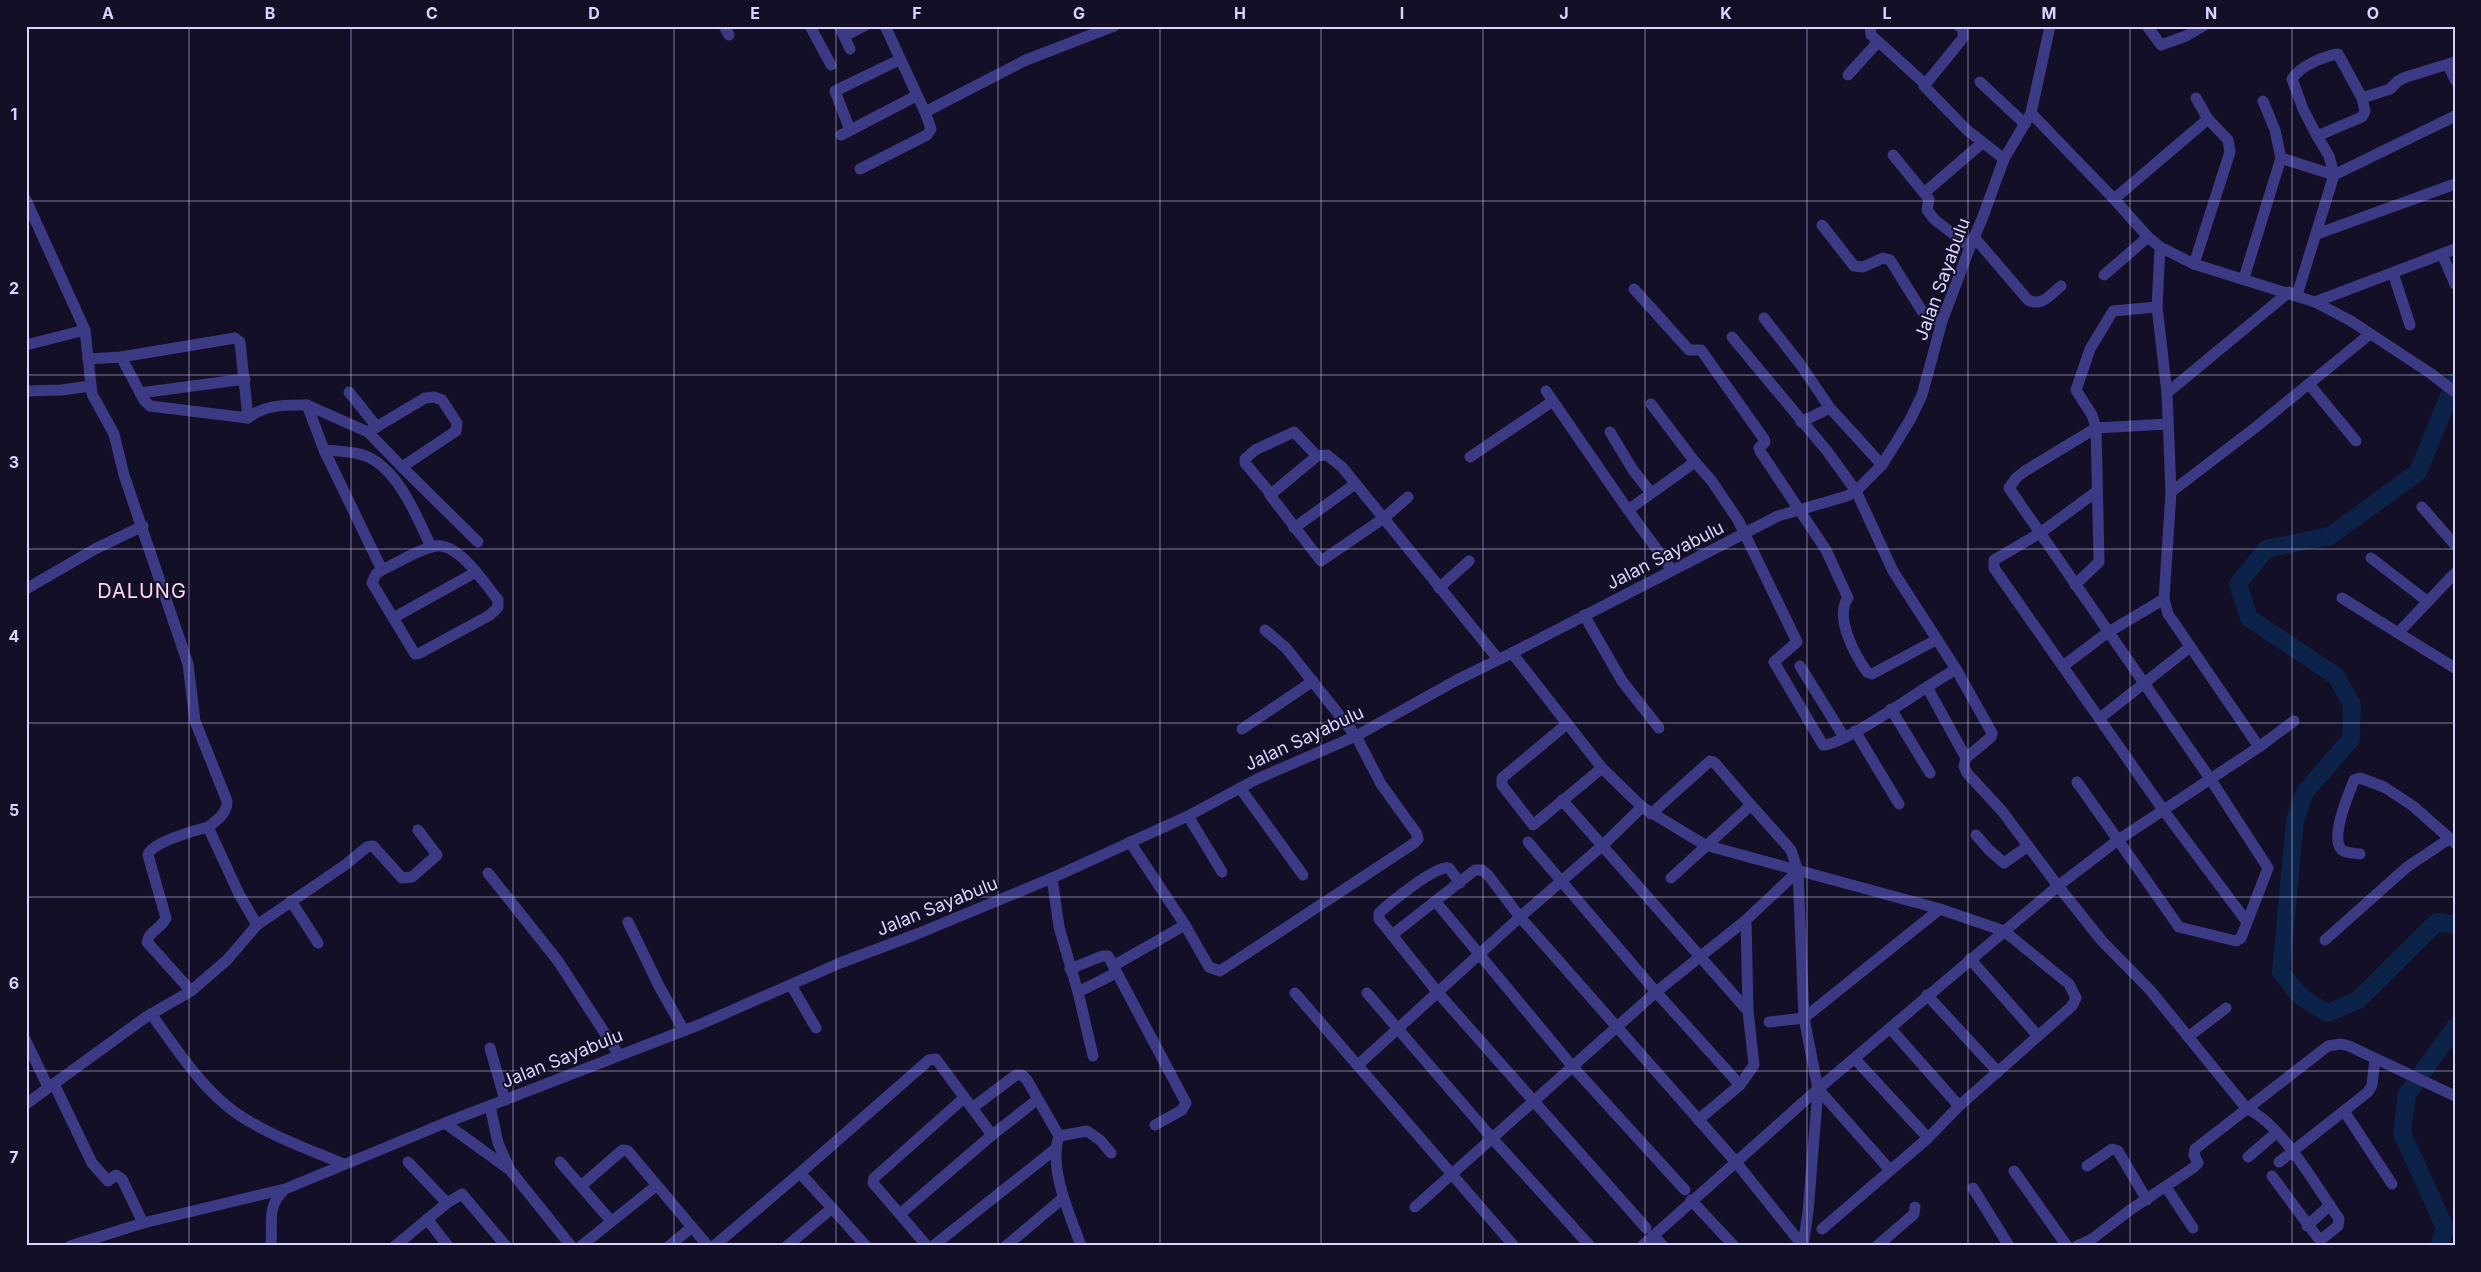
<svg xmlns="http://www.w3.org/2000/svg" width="2481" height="1272" font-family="Inter,sans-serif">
	<rect width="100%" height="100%" fill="#130f26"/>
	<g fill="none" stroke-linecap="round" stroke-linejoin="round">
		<g stroke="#0c2248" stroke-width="18">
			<polyline points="2455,381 2418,472 2330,536 2266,549 2238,584 2249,618 2336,676 2352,705 2351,739 2305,792 2295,820 2281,972 2300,996 2327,1013 2358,1000 2437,922 2455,925"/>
			<polyline points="2439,1246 2445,1228 2402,1133 2407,1094 2455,1027"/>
		</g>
		<g stroke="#3d3a85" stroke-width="11">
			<polyline points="724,26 729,35"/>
			<polyline points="810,26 831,65"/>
			<polyline points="839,26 844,36 864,26"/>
			<polyline points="1870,26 1871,35 1924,83"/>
			<polyline points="1959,26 1963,29 1963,38 1924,86 1967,130 2004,159"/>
			<polyline points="2147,26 2161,45 2186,36 2203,26"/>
			<polyline points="844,36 850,49"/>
			<polyline points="2448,65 2455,80"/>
			<polyline points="1848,75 1878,42"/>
			<polyline points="1980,82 2025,124"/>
			<path d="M2362,98L2338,54C2324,56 2300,66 2292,79L2303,109L2317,136L2362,117L2365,111L2362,98L2390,89L2398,81L2406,77L2455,62"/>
			<polyline points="2263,101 2275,130 2281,158 2334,175 2455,116"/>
			<polyline points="925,112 1026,60 1114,26"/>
			<polyline points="2031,113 2114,199 2148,237 2160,247 2194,264 2315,302 2351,321 2430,373 2455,392"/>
			<polyline points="850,130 835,91 899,60"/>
			<polyline points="841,135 916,96"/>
			<polyline points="1893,155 1929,199 1927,210 1935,220 1970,247"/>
			<polyline points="860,169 927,135 931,129 925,112 885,26"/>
			<polyline points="1924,193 1982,143"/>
			<polyline points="2114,199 2208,119"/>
			<path d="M26,200L85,330L92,394L114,434L124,475L188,664L195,721L227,801C227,814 217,820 208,827L239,894L257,925"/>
			<polyline points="1822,225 1854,266 1863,267 1883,258 1890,260 1922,311 1929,317 1942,321"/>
			<polyline points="2317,234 2455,184"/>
			<path d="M1974,237L2028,300C2042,307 2050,295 2061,286"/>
			<polyline points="2160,247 2157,307 2167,393 2171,492"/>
			<polyline points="2442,254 2455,284"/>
			<polyline points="2194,264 2230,152 2228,140 2208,119 2196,98"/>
			<polyline points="2393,273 2410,325"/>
			<polyline points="2104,275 2148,237"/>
			<polyline points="2244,278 2281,158"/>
			<path d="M1634,289L1689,350H1701L1764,439L1765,442L1759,448L1760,451L1826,550L1848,598C1834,617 1855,655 1867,672L1872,674L1936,640"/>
			<polyline points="2297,295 2334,175 2329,156 2317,136"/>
			<polyline points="2315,302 2455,249"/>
			<polyline points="1764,318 1800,364 1830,408 1882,465"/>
			<polyline points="26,345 85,330"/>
			<polyline points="121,357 144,400 150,406 248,418"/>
			<path d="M88,359L121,357L235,338L240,342L248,418C266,404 285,405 307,405L324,450L382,570C397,563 421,548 436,546C459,543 485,584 498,600V607L490,615L420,653L415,654L372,583L376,574L382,570"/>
			<polyline points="2309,384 2356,441"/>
			<polyline points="26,391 62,390 90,386"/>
			<path d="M1546,391L1628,510L1695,462L1711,480L1738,520L1797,642L1774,662L1823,745C1841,746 1909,698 1927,687"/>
			<polyline points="349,392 377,427"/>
			<polyline points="140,393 245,379"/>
			<polyline points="2167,393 2289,292"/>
			<polyline points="1651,404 1695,462"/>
			<polyline points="307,405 368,432 402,467"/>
			<polyline points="1801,422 1830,408"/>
			<path d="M2096,428L2025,471L2016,478L2009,488L2211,780L2268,868L2241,938L2236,941L2179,927L2118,840L2058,886L2102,941L2150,990L2247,1109C2280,1122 2318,1189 2339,1219L2338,1226L2323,1238H2318L2272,1176"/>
			<polyline points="2096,428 2168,424"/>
			<polyline points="368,432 425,398 434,397 442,400 457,423 456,431 402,467 478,542"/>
			<polyline points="1610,432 1633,470 1651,493"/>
			<path d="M324,450C338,451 353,451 366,456C399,470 417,517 431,547"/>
			<polyline points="1470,457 1553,401"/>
			<polyline points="2096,492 2040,533 1994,560 1994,568 2164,811 2247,922"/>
			<polyline points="1270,493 1245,463 1245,459 1255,450 1294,432 1317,456"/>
			<polyline points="1408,497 1384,518 1321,561 1270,495 1317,456 1327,455 1342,467 1498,659"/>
			<polyline points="2422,507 2455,545"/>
			<polyline points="1628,510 1672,570"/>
			<polyline points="1294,528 1355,484"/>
			<polyline points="2371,558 2427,601"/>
			<polyline points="2455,573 2398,633 2455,668"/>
			<polyline points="2075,585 2099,562 2096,428 2092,415 2076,390 2090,349 2113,311 2157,307"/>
			<polyline points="1439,588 1469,561"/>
			<polyline points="26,589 95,549 143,526"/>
			<polyline points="2342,598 2398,633"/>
			<polyline points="1584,615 1622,681 1659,728"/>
			<polyline points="393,618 476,572"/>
			<polyline points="1512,653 1602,768 1642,807"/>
			<polyline points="1800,666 1844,737"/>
			<polyline points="2063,666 2107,633 2164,599"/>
			<polyline points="1956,669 1927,687 1966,758"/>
			<polyline points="1891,709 1930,773"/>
			<polyline points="2100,718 2190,647"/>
			<polyline points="1567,724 1502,778 1502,785 1533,825 1602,768"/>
			<polyline points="1242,729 1313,681"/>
			<polyline points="1855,731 1899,804"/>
			<polyline points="2259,747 2168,614 2164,599 2171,492 2256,427 2370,334"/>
			<polyline points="2077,782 2118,840 2259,747 2294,721"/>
			<polyline points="1240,788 1303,875"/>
			<polyline points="1562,800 1748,1011 1754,1065 1740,1085 1698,1120"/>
			<polyline points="1651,814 1710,761 1714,762 1751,805"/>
			<polyline points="1188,816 1222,872"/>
			<polyline points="1976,835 1989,850 2004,863 2028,846"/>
			<polyline points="1130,842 1185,925 1209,967 1220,971 1413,844 1418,839 1417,834 1381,784 1356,736 1286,648 1265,630"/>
			<polyline points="1528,842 1656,992 1740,1085"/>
			<path d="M2360,854C2355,853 2344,853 2341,849C2330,836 2349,794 2354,780L2360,778L2384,787L2413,806L2455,843"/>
			<polyline points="488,873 558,961 619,1055"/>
			<polyline points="1052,878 1059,927 1078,992 1093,1056"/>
			<polyline points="1671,878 1751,805 1791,850 1798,871 1804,1018 1818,1089 1890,1170"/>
			<polyline points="291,901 318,943"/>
			<polyline points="1436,902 1572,1066 1685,1190"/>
			<polyline points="1746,920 1748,1011"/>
			<polyline points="628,922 659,986 683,1029"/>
			<path d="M1392,935L1379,919V913C1390,903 1437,864 1449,868L1460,883"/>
			<polyline points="2325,940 2407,867 2449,839"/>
			<polyline points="1970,959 2038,1036"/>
			<polyline points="1113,966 1185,925"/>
			<polyline points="1070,969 1102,956 1108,956 1186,1103 1182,1110 1155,1125"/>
			<polyline points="791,985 816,1028"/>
			<path d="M191,991L147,942C148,932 162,928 166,918L148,855C150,843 196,830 208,827"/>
			<polyline points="1078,992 1116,973"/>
			<polyline points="1295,993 1514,1246"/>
			<polyline points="1367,993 1492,1138 1590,1246"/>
			<polyline points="1927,995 1998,1072"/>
			<path d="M151,1014C176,1048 201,1088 236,1113C268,1135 308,1149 344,1164"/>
			<polyline points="1769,1022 1804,1018 1940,909"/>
			<polyline points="1890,1028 1959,1106"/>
			<polyline points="2188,1037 2226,1008"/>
			<polyline points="26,1041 48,1087"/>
			<polyline points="490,1048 505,1100"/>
			<polyline points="1855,1059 1928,1138"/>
			<polyline points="1358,1065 1520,917 1603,845 1642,807 1705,845 1940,909 2004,931 2069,984 2076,998 2072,1006 1959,1106 1928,1138 1822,1229"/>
			<polyline points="54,1084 92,1163 108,1181 116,1175 122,1179 143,1223"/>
			<polyline points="26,1104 146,1017 191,991 227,960 257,925 345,865 367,847 373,846 402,878 412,877 437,855 418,830"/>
			<polyline points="490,1106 498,1143 510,1170"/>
			<path d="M972,1108L1016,1075H1022L1027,1080L1059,1136C1048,1168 1070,1215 1081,1246"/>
			<polyline points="2344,1111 2392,1184"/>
			<polyline points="445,1123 510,1170 571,1246"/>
			<polyline points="992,1135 1038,1099"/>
			<polyline points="1059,1136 1087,1131 1100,1140 1111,1153"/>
			<polyline points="2248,1157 2276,1133"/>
			<polyline points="408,1162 447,1203"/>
			<polyline points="560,1162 611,1221"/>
			<polyline points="2279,1162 2368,1092 2372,1085 2375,1059"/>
			<polyline points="2087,1166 2112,1149 2118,1151 2147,1200"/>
			<polyline points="2014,1171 2067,1246"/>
			<polyline points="800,1173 929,1060 936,1059 992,1135 900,1214"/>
			<polyline points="581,1186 619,1153 623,1150 628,1151 708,1246"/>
			<polyline points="2166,1187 2193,1228"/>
			<polyline points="1973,1188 2009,1246"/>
			<polyline points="1691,1200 1734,1246"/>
			<polyline points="1415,1207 1656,992 1746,920 1798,871"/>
			<polyline points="832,1208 866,1246"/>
			<polyline points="427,1219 448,1246"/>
			<polyline points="2307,1226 2330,1205"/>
			<polyline points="1646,1228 1439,994 1392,935 1475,870 1482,870 1488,875 1520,917 1735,1161 1803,1246"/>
			<polyline points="1654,1236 1663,1246"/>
			<polyline points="70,1246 143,1223 285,1189 445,1123 701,1024 840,963 917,934 1052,878 1188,816 1257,779 1356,736 1457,680 1512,653 1778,516 1847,496 1856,491 1882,465 1910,420 1922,395 1942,321 1970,247 1982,219 2004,159 2031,113 2050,26"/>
			<path d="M271,1246C273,1224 266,1207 284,1190"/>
			<polyline points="395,1246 447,1203 462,1194 506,1246"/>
			<polyline points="581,1246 656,1186"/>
			<polyline points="669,1246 692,1227"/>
			<polyline points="714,1246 800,1173 832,1208 787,1246"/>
			<polyline points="927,1246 873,1183 874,1178 964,1098"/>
			<polyline points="933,1246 1054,1150"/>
			<polyline points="1006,1246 1063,1198"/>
			<polyline points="1642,1246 1818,1089 2058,886 2002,811 1967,773 1964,766 1966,758 1991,737 1992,733 1956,669 1893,571 1856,491 1827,451 1732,337"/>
			<polyline points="1803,1246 1808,1212 1818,1089"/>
			<polyline points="1877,1246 1914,1214 1915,1207"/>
			<polyline points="2077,1246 2092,1239 2130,1210 2193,1168 2198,1163 2194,1155 2195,1149 2328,1046 2341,1044 2349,1046 2455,1096"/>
		</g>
	</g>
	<path fill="none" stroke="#d9d4ff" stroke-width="1" stroke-opacity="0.55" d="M189,26V1246M351,26V1246M513,26V1246M674,26V1246M836,26V1246M998,26V1246M1160,26V1246M1321,26V1246M1483,26V1246M1645,26V1246M1807,26V1246M1968,26V1246M2130,26V1246M2292,26V1246M26,201H2455M26,375H2455M26,549H2455M26,723H2455M26,897H2455M26,1071H2455"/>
	<g text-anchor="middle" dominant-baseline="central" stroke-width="4" stroke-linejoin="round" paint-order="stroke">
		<g font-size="18" fill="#d9d4ff" stroke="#130f26">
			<text transform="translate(1942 279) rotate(-70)">Jalan Sayabulu</text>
			<text transform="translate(1665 555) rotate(-27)">Jalan Sayabulu</text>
			<text transform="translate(1304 738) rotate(-25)">Jalan Sayabulu</text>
			<text transform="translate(937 906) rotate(-22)">Jalan Sayabulu</text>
			<text transform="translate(562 1058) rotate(-22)">Jalan Sayabulu</text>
		</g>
		<g font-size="20" letter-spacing="1" fill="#ffd6f0" stroke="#130f26">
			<text x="142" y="591">DALUNG</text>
		</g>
	</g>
	<rect width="2481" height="1272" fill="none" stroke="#130f26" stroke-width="55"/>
	<rect x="28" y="28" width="2426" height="1216" fill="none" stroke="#d9d4ff" stroke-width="2"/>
	<g font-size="16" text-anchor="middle" font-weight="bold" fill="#d9d4ff">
		<text x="108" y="19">A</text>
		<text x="270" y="19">B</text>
		<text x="432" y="19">C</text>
		<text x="594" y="19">D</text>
		<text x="755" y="19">E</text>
		<text x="917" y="19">F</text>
		<text x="1079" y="19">G</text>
		<text x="1240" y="19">H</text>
		<text x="1402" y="19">I</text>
		<text x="1564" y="19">J</text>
		<text x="1726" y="19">K</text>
		<text x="1887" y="19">L</text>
		<text x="2049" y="19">M</text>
		<text x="2211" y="19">N</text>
		<text x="2373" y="19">O</text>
		<text x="14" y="120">1</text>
		<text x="14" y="294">2</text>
		<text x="14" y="468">3</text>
		<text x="14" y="642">4</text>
		<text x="14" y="816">5</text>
		<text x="14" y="989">6</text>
		<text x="14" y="1163">7</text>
	</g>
</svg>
